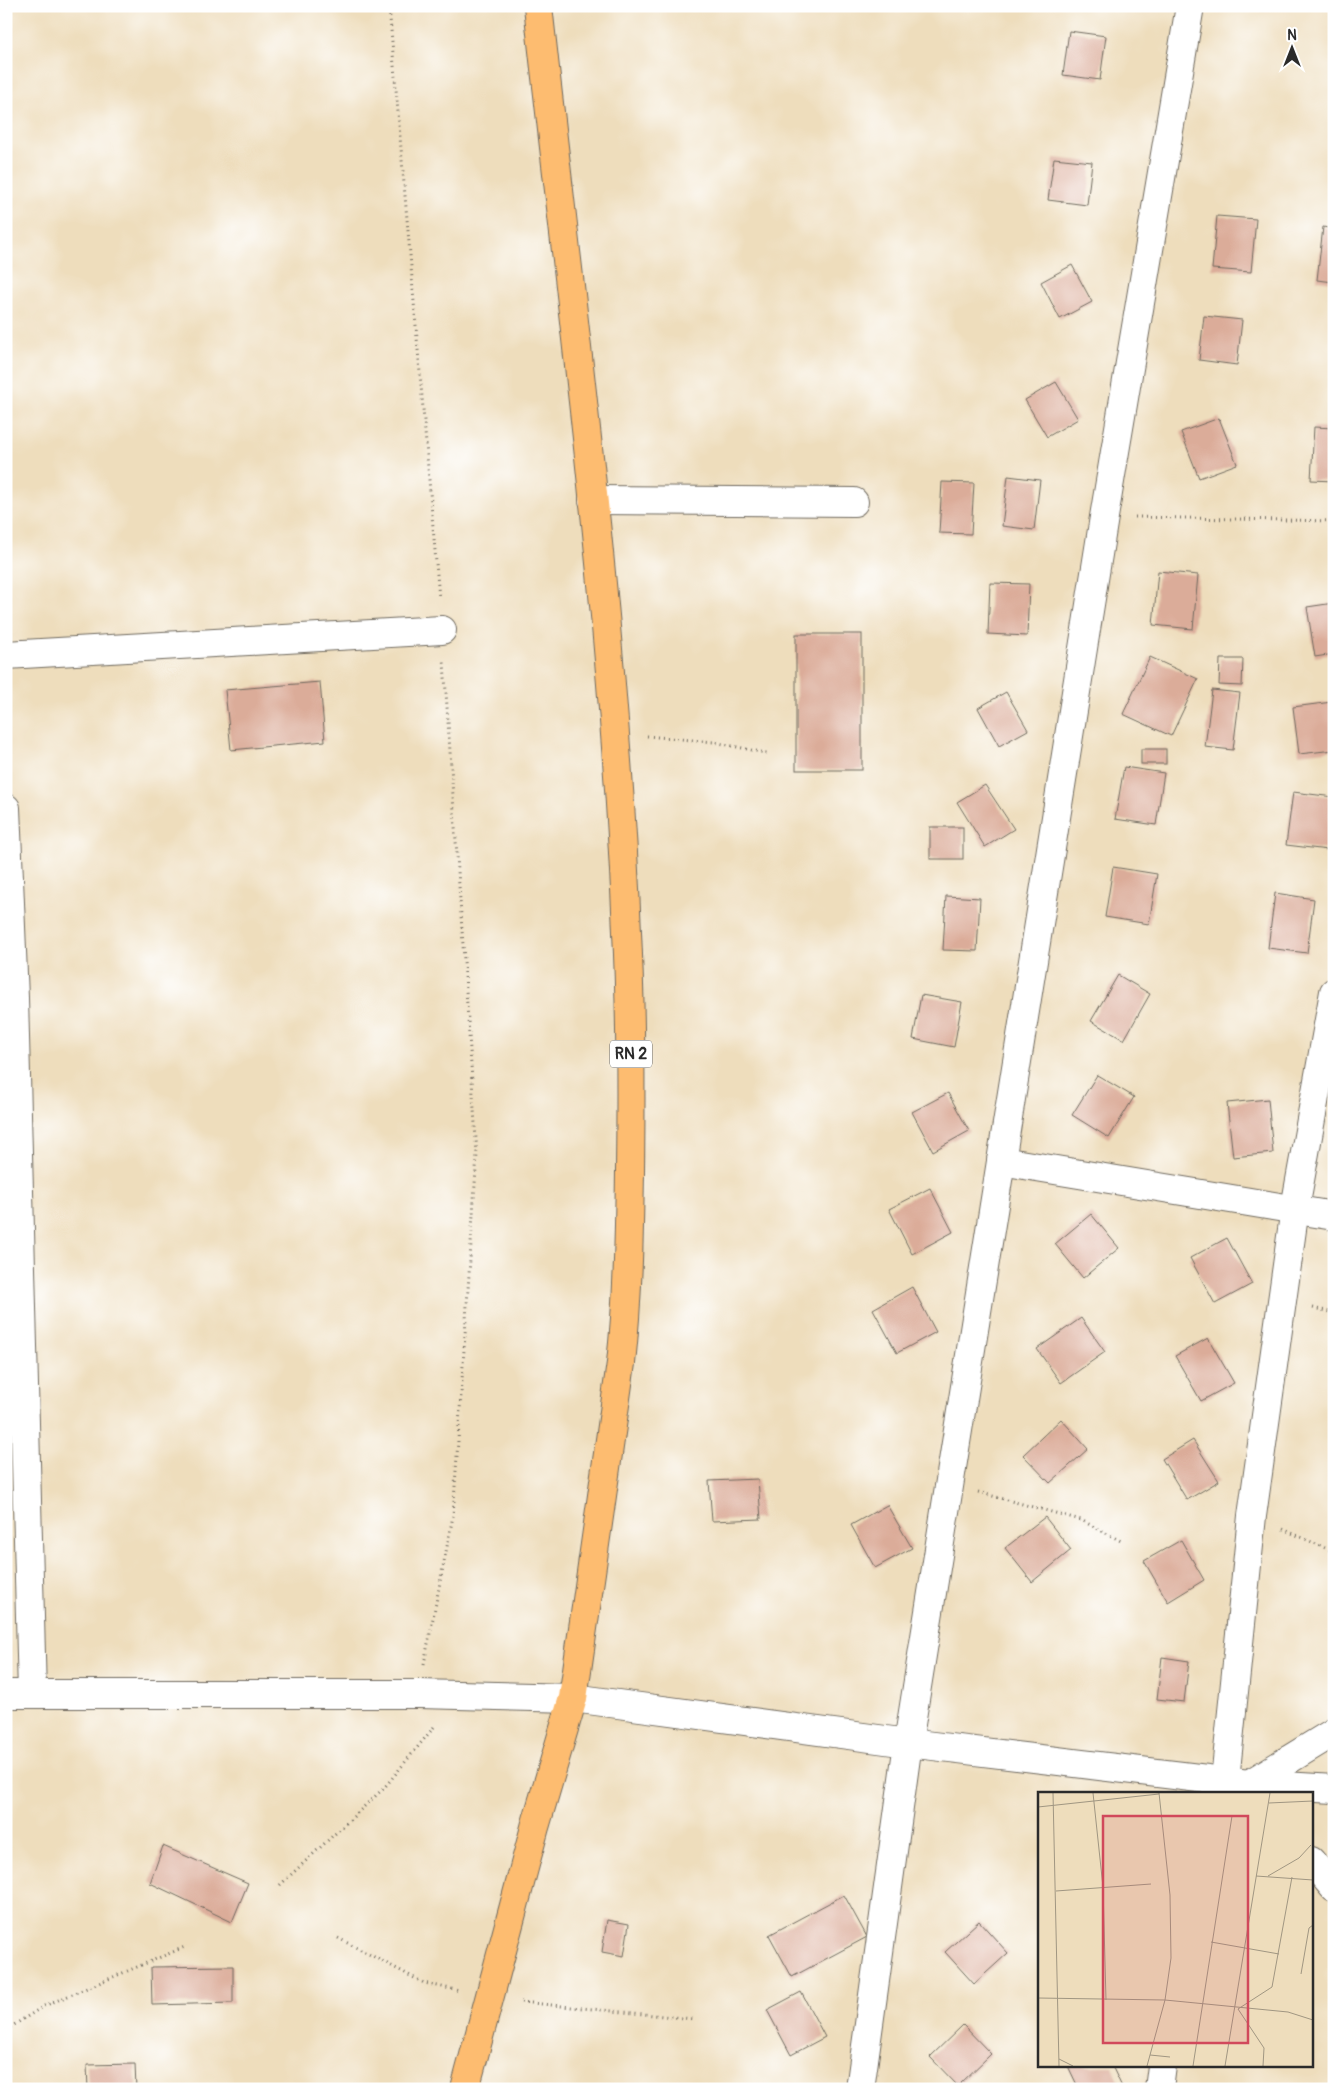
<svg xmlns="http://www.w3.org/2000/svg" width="1340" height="2095" font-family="Pangolin,sans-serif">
	<rect width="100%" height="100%" fill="#fff"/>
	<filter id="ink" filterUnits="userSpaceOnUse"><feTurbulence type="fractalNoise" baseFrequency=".02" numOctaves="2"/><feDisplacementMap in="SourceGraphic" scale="10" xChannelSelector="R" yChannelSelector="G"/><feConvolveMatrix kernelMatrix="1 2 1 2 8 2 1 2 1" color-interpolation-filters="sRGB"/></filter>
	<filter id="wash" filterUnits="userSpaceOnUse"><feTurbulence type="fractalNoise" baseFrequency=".0096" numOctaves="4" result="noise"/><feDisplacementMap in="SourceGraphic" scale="20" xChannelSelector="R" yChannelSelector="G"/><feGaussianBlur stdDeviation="1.12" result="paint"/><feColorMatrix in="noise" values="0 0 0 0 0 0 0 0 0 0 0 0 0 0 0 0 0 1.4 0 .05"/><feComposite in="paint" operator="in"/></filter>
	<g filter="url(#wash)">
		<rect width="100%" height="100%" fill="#eeddbc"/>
		<g id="blocks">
			<g fill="#dbac99">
				<polygon points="1069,31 1106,36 1100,80 1063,75"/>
				<polygon points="1054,158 1092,162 1087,205 1048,200"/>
				<polygon points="1217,216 1256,219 1251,272 1212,269"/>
				<polygon points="1323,227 1334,229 1334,282 1317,280"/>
				<polygon points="1072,265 1092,302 1060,319 1041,282"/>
				<polygon points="1204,316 1242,320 1237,365 1199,360"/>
				<polygon points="1056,382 1078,419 1047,437 1025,400"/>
				<polygon points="1219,418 1237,464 1199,478 1181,432"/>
				<polygon points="1314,427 1334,428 1334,481 1311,480"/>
				<polygon points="1008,476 1040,480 1034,530 1002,526"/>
				<polygon points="942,482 974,483 971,534 939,533"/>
				<polygon points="1158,571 1198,575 1193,629 1153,625"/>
				<polygon points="990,583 1029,584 1027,636 988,634"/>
				<polygon points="1334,603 1334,654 1315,657 1307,607"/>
				<rect x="796" y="634" width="66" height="136"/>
				<polygon points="1150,657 1198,679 1171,736 1123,714"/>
				<polygon points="1220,659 1243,659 1242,686 1219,685"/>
				<polygon points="320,682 325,741 231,750 225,690"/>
				<polygon points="1212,690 1240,693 1233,750 1205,747"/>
				<polygon points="1006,692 1028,730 999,746 978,708"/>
				<polygon points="1332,702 1334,750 1299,754 1293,707"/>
				<rect x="1141" y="749" width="25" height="15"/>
				<polygon points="1124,767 1164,773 1156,825 1115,819"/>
				<polygon points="985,785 1014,829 985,847 957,802"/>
				<polygon points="1293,792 1334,797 1328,850 1286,845"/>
				<rect x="930" y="827" width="33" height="32"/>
				<polygon points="1113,867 1157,874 1149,924 1105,917"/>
				<polygon points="1275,893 1314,899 1307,953 1268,948"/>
				<polygon points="946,896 980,898 977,951 943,950"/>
				<polygon points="1118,975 1150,994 1124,1040 1091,1021"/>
				<polygon points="921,995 962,1002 954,1047 913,1039"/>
				<polygon points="1097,1075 1134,1097 1109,1138 1072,1115"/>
				<polygon points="948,1093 969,1131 933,1151 912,1112"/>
				<polygon points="1268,1099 1273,1153 1233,1157 1227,1103"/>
				<polygon points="930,1188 953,1232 912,1254 889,1209"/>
				<polygon points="1091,1214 1119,1248 1083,1278 1055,1244"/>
				<polygon points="1227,1238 1252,1284 1215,1304 1190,1258"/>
				<polygon points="912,1287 936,1332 897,1353 873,1309"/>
				<polygon points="1081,1318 1105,1352 1061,1383 1037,1349"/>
				<polygon points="1208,1338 1234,1383 1201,1401 1175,1356"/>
				<polygon points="1061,1419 1088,1449 1050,1483 1023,1455"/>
				<polygon points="1193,1440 1219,1481 1187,1500 1162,1459"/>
				<polygon points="758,1479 761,1519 712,1521 709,1481"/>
				<polygon points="887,1505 912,1548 875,1568 851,1525"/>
				<polygon points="1045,1517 1071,1550 1032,1582 1005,1548"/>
				<polygon points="1181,1540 1204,1580 1168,1602 1144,1561"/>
				<polygon points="1162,1657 1189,1661 1184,1702 1157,1699"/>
				<polygon points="163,1846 248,1883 232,1922 150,1883"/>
				<polygon points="844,1895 867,1937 792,1977 769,1935"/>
				<polygon points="607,1920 629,1924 624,1956 602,1952"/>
				<polygon points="979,1921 1008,1953 974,1984 945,1952"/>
				<polygon points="233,1966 233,2003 152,2005 151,1967"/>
				<polygon points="801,1992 825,2037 791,2055 767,2010"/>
				<polygon points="963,2025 991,2054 958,2086 930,2057"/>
				<polygon points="135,2064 136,2089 88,2089 87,2065"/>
				<polygon points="1068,2066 1112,2066 1123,2089 1079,2089"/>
			</g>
		</g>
	</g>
	<g filter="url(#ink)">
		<use href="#blocks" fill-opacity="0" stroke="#6f695e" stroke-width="1"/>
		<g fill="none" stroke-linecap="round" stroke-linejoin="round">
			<g stroke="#6f695e" stroke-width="30">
				<g id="minor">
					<polyline points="593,500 854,502"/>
					<polyline points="6,655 442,630"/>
					<polyline points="6,808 14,998 32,1694"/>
					<polyline points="1001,1161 1334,1216"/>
					<polyline points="6,1694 419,1694 573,1698 908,1743 1249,1784 1334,1789"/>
					<polyline points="1251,1787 1249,1784 1334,1732"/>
					<polyline points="1221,1794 1225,1780 1252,1516 1295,1208 1334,992"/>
					<polyline points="1311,1861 1334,1888"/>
					<polyline points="860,2089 908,1743 1104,517 1190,6"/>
					<polyline points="1159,2089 1162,2066"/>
				</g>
			</g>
			<g stroke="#6f695e" stroke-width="30">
				<path id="major" d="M465,2089L535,1827L573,1698L621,1363C628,1299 629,1236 630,1172C631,1092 631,1012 627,932C614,623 572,314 538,6"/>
			</g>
			<g stroke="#6f695e" stroke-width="3" stroke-dasharray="1 4" stroke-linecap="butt">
				<polyline points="389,6 439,598"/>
				<polyline points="1135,517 1334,521"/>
				<polyline points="647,736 714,742 770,754"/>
				<polyline points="1313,1308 1334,1313"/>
				<polyline points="978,1492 1081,1520 1121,1541"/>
				<polyline points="1283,1529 1334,1552"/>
				<polyline points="424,1664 453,1516 477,1154 444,662"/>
				<polyline points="280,1885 384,1788 434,1727"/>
				<polyline points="338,1938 424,1983 460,1991"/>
				<polyline points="521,2002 694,2019"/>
				<polyline points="6,2030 44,2006 187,1946"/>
			</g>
			<use href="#minor" stroke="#fff" stroke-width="28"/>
			<use href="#major" stroke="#fdbc70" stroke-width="28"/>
		</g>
	</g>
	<g text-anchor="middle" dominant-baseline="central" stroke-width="4" stroke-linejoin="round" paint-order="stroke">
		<rect fill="#fff" stroke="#6b6b6b" stroke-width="1" x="610" y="1040.5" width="42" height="27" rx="4"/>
		<g font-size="16" font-weight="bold" fill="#2b2b2b">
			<text x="631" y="1054">RN 2</text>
		</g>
	</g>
	<g transform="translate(1038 1792)">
		<rect width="275" height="275" fill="#eeddbc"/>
		<path fill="none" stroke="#a09682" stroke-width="1" d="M15,1L21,274M55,1L65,95L68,208M231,11L275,9M0,15L121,2M218,84L275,88M230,84L261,66L273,53M18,99L113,92M173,150L241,162M263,182L271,136L275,133M0,206L127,208L250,220L275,228M112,263L132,265M21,267L35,274M109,274L127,208L133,166L132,103L121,1M155,274L194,24M187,274L232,1M225,274L226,256L200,217L234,195L254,85"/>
		<path fill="#d1495b" fill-opacity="0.15" stroke="#d1495b" stroke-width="2.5" d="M65,24H210V251H65Z"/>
		<rect width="275" height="275" fill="none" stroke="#2b2b2b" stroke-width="2.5"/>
	</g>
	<rect width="1340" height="2095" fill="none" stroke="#fff" stroke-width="25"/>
	<g transform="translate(1292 48)" stroke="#ffffff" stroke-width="4" paint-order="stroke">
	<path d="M0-4L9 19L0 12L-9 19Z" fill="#2b2b2b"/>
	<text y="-8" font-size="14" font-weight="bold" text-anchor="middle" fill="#2b2b2b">N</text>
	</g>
</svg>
